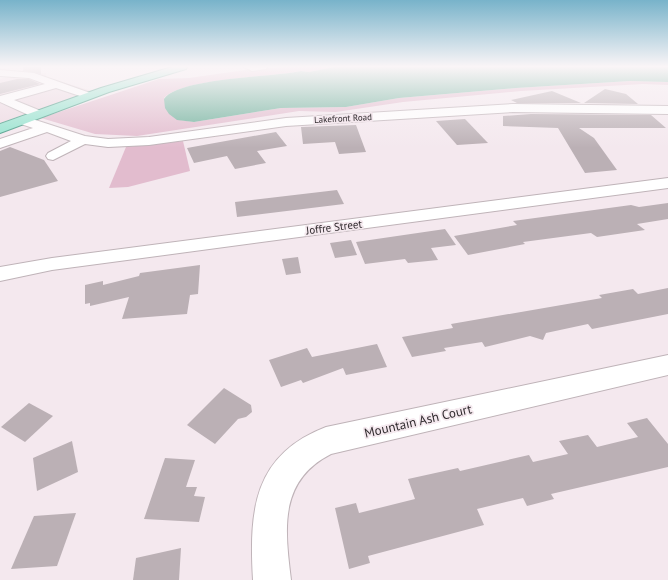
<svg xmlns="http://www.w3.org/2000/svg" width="668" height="580" font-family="'PT Sans',sans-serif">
	<rect width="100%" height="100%" fill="#f4e8ee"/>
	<polygon fill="#edd9e2" points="46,73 46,77 92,91 0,123 0,79 20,74"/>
	<g fill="#e2bcce">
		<path d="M284,67H334L309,72L301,71C272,77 183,78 164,98L180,120L194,122L281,108L346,107L399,98L516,88L630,81L668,82V85L643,84L521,91L403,102L336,112L299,111L137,136L95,134L41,118L159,79L189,78L252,69Z"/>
		<polygon points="183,141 190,171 128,187 109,188 126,147"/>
	</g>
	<path fill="#71b29d" d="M334,67H668V82L630,81L516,88L399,98L346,107L281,108L194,122L177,120L169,114L165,108L164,99C178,78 274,77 301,71L309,72Z"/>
	<g fill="#bbb0b5">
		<polygon points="23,67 41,67 41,74 23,71"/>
		<polygon points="17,79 29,79 40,84 0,94 0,83"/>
		<polygon points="605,89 626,94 638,104 584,103"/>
		<polygon points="552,91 581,103 517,103 511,100"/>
		<polygon points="531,114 651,115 666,128 579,128 594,138 617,170 585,173 558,128 503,126 503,116"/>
		<polygon points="465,119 488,143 457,145 436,121"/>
		<polygon points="356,125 366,152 339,154 335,142 303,144 301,127"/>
		<polygon points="276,132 287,146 257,151 266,163 235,169 227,156 194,163 187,148"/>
		<polygon points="10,147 44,160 58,181 0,197 0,151"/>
		<polygon points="337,190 344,204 237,217 235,202"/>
		<polygon points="668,203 668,219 637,224 645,230 597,237 591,233 523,242 525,244 468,255 454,236 517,225 513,221 631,205 639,207"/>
		<polygon points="445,229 456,245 431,248 438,260 408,263 405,259 365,264 356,242"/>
		<polygon points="351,240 357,255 335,258 330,243"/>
		<polygon points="298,257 301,273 286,275 282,259"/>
		<polygon points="200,265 198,294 190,295 187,314 122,319 129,297 90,306 90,303 85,304 85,285 103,281 103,285 139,276 140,273"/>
		<polygon points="668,288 668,314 592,329 588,324 546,333 543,340 530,336 485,347 482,342 444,348 446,351 412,357 402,337 453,328 451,324 602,298 599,295 633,289 638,294"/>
		<polygon points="377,344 387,367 346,375 343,368 303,383 301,380 281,387 269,360 307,348 312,357"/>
		<polygon points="224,388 251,405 252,412 246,417 238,419 215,444 187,425"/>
		<polygon points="29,403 53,416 25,442 1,427"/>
		<polygon points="647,418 668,444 668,467 551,494 554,499 527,506 523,498 477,509 484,525 368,556 370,563 349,569 335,508 356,503 359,513 415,499 408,479 458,468 460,471 529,455 533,462 568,454 559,441 588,435 597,447 638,437 627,423"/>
		<polygon points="72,441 78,472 37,491 33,458"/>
		<polygon points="165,458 195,460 186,487 197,487 194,496 205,497 199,522 144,519"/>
		<polygon points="76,513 57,566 11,569 34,516"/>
		<polygon points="181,548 179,580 133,580 136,558"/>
	</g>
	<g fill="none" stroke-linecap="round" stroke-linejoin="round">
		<g stroke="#bfb3b8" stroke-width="2">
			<g id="minor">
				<polygon points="244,67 267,67 266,69 252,71"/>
				<polygon points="0,70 34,73 93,94 95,96 89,99 56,88 14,100 41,111 43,114 41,117 33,117 0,102 0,96 45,84 29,78 0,76"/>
				<polygon points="513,104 668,106 668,114 513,112 286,126 149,145 108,147 85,144 53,160 48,159 46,156 48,153 71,141 47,132 0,148 0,139 33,128 18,123 17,120 23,116 85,136 108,139 149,137 286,118"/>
				<polygon points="668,178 668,188 52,270 0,281 0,267 52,258"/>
				<path d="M668,355V375L331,454C278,481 285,530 291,580H253C249,511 253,455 326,427Z"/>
			</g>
		</g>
		<g stroke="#409780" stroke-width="2">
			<polygon id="major" points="172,67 187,67 186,69 109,92 0,133 0,124 101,88"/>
		</g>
		<use href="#minor" fill="#fff" fill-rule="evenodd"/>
		<use href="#major" fill="#91e3cd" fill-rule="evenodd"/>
	</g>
	<linearGradient id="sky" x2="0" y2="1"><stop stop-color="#78b3ca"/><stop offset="0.45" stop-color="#faf5f7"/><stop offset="1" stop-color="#faf5f7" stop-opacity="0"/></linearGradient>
	<rect width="668" height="148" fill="url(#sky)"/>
	<g text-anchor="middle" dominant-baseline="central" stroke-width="3.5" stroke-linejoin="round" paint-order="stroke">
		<g font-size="9" fill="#302b2e" stroke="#f4e8ee">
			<text transform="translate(343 118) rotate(-3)">Lakefront Road</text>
		</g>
		<g font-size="11" fill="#302b2e" stroke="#f4e8ee">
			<text transform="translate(334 227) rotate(-7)">Joffre Street</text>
		</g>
		<g font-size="13" fill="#302b2e" stroke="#f4e8ee">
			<text transform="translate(418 421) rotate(-13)">Mountain Ash Court</text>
		</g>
	</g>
</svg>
